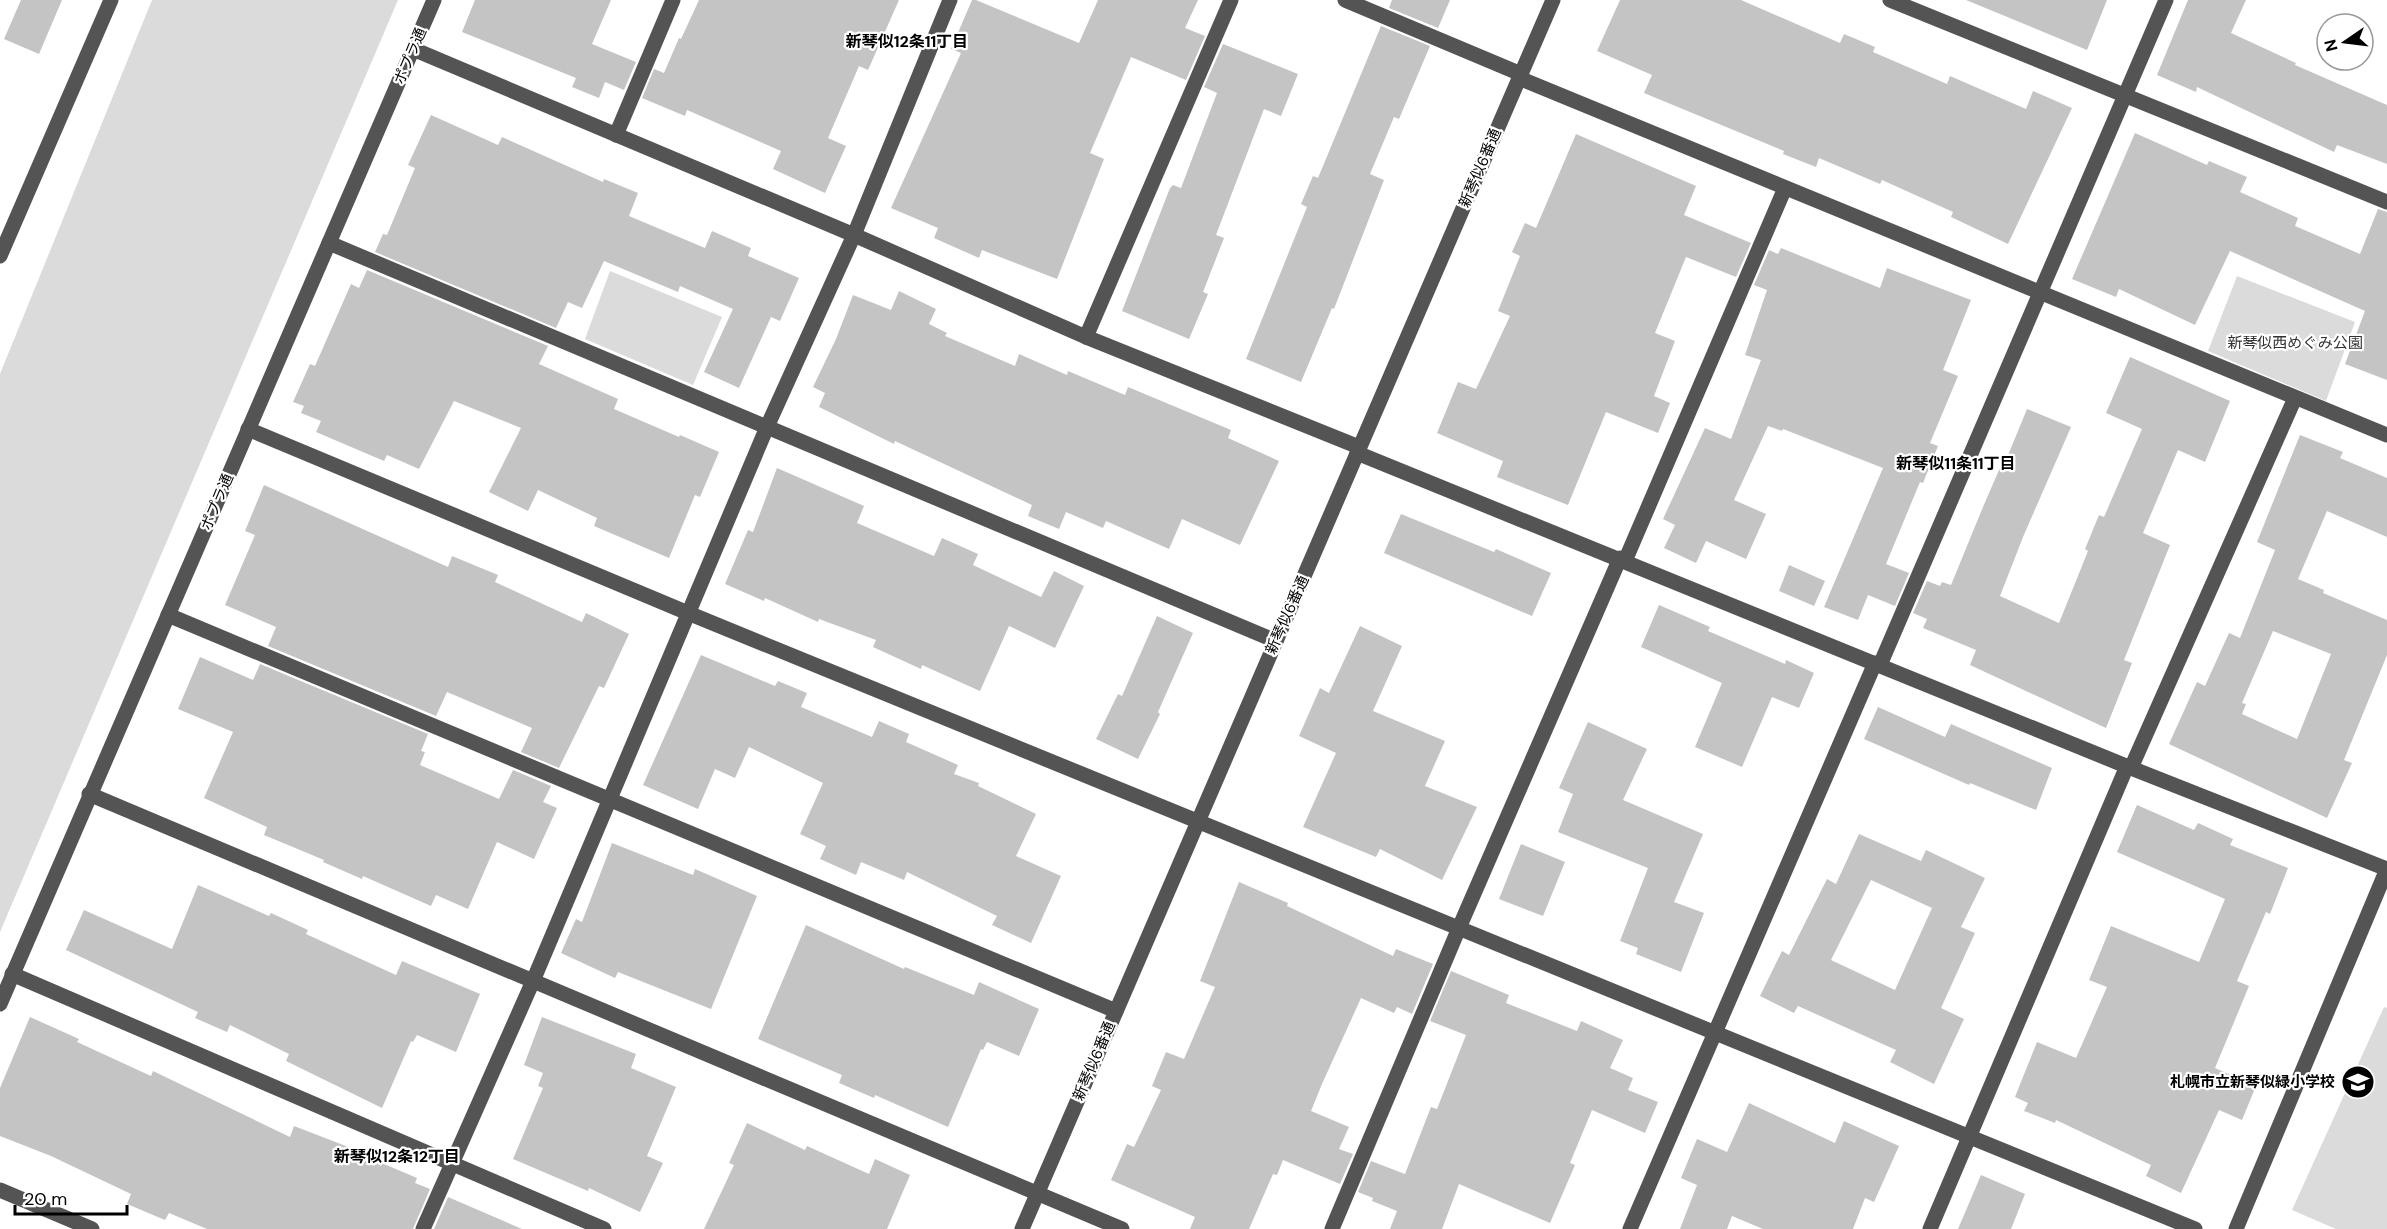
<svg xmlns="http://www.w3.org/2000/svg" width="2387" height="1229" font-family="'DM Sans','Noto Sans JP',sans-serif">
	<rect width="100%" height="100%" fill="#fff"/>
	<g fill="#dbdbdb">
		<polygon points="152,0 398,0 0,932 0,374"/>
		<polygon points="610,271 722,317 693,385 585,339"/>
		<polygon points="2237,276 2355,322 2326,401 2208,351"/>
		<polygon points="2384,1007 2387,1008 2387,1229 2336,1229 2292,1210"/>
	</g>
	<g fill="#c4c4c4" fill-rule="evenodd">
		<polygon points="21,0 62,0 39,54 4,39"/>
		<polygon points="475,0 611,0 592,44 636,62 624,90 605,82 599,98 572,87 576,78 462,32"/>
		<polygon points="699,0 899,0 868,70 859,66 828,138 846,146 825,193 773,169 781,151 687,110 685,116 642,98 654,69 664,73 679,38 681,39"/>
		<polygon points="972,0 976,0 1079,43 1098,0 1198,0 1185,28 1205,36 1186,80 1131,57 1090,153 1104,159 1057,279 982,250 979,258 934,238 938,228 891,208 961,53 951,49"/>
		<polygon points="1392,0 1450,0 1438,28 1389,8"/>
		<polygon points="1620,0 1741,0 1840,43 1844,34 1875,47 1873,52 1947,84 1950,76 2026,109 2033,91 2072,108 2008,244 1951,217 1953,212 1882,180 1880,184 1819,158 1816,167 1783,154 1784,151 1644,93 1652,75 1597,51"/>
		<polygon points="1966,0 2107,0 2087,50"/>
		<polygon points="2188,0 2246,0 2231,33 2296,63 2295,65 2387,105 2387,164 2337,145 2334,152 2197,87 2196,92 2157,75"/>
		<polygon points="1381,26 1430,46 1399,119 1394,117 1370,174 1384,180 1334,309 1332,308 1301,382 1246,359 1307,207 1301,204 1313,176 1318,178"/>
		<polygon points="1223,44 1298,74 1281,116 1264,109 1216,235 1224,238 1203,292 1208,294 1189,339 1122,311 1170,188 1173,185 1181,188 1217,93 1204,87"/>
		<polygon points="431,115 498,145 502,137 603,182 604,179 638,193 629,216 705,248 712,231 751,248 748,256 799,278 780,321 771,317 739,388 704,372 733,309 680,286 678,292 604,261 582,308 568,302 556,328 375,252 383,234 387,235 415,168 408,165"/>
		<polygon points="2135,133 2207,165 2209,161 2247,177 2240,192 2298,218 2295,226 2360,254 2378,209 2387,212 2387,380 2345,364 2365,311 2230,251 2195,325 2119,289 2116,297 2072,279"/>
		<polygon points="1576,134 1696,186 1684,215 1751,243 1736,277 1686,257 1655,333 1675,341 1654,396 1670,403 1658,433 1606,412 1568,505 1497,477 1503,461 1437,433 1458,382 1476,389 1510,316 1498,311 1520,256 1512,252 1525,223 1536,228"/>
		<polygon points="1781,248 1880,288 1887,268 1971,300 1943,370 1958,376 1930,443 1938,446 1923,483 1920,482 1886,564 1909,573 1895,606 1868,595 1858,620 1824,607 1883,468 1783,429 1782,431 1768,426 1734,500 1766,514 1746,559 1706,541 1696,563 1664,548 1675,525 1663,519 1705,428 1731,439 1761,360 1745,355 1767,290 1754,285 1769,250 1778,254"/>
		<polygon points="367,270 548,346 539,364 618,399 614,409 679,437 680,435 719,452 700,497 695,495 669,558 594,526 597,518 538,490 528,511 489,492 521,428 454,401 419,469 387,455 384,461 316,432 321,421 301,413 304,406 293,402 310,364 315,366 351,284 359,288"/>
		<polygon points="899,291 936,309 929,324 947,333 945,336 1015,366 1019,354 1067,375 1068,371 1125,395 1128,387 1231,430 1228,438 1279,461 1240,545 1182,519 1169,549 1106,521 1103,528 1066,512 1059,529 1028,516 1032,505 895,441 894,444 819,407 825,393 813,387 836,339 853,295 891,310"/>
		<polygon points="2130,357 2230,401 2205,462 2178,450 2143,533 2170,545 2124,660 2132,663 2106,728 1970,665 1976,650 1923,628 1927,619 1913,613 1927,581 1940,586 1942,582 1951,585 1983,507 2002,463 2004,465 2027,409 2071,427 2023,537 2000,596 2059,623 2088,551 2085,549 2099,515 2104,517 2142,429 2106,413"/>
		<path d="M2300,435L2343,452L2340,458L2387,478V537L2327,511L2298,579L2324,590L2323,593L2387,620V655L2344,760L2352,763L2327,818L2169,744L2197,682L2205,686L2229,633L2240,638L2275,550L2257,542ZM2273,631L2331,654L2297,739L2242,714L2246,704L2242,703Z"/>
		<polygon points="777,468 864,506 857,523 934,556 942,538 978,554 973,565 1041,597 1054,571 1084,586 1055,648 1009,626 980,691 922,665 921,669 873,647 876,640 819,619 818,622 765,598 764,601 725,584 748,530 753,532"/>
		<polygon points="264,485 448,567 452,556 498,575 495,582 582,622 586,613 629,634 604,688 599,686 559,768 521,752 532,728 447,692 436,716 268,646 276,627 225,605 255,535 245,531"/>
		<polygon points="1401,514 1494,552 1496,549 1551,573 1532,616 1384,553"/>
		<polygon points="1789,565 1825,581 1814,606 1779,591"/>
		<polygon points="1659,605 1710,627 1708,631 1785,664 1786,660 1814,673 1799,708 1772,697 1742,767 1695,747 1722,683 1641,647"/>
		<polygon points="1157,616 1193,633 1158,712 1160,714 1138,759 1096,739 1118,694 1122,696"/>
		<polygon points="1360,626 1402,646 1373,711 1445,741 1425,786 1477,807 1442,880 1380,849 1376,857 1303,827 1336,753 1299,736 1320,688 1329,693"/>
		<polygon points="701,655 775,686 778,681 807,693 801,707 872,737 879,721 909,734 906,742 958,765 954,774 979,783 978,786 1036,814 1016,856 1061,876 1031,943 992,925 997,916 907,872 904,880 861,862 856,875 820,859 826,846 800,834 823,783 749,747 735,778 715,769 698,809 643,785"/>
		<polygon points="200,657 253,680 260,664 428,734 421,751 425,752 420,765 499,799 513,770 551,786 543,802 557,808 534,859 497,842 468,909 436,895 431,906 363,876 362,879 323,862 324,860 264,835 267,827 204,798 233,732 178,709"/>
		<polygon points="1878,707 1945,737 1951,724 2052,768 2036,810 1970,783 1969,785 1864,739"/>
		<polygon points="1588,722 1647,749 1623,800 1703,834 1674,902 1704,913 1681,972 1636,954 1638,948 1620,941 1648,868 1558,832 1573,794 1559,788"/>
		<polygon points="2137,805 2194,830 2198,823 2233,839 2230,845 2288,868 2270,914 2266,912 2237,981 2249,986 2215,1068 2256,1086 2242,1120 2219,1110 2181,1193 2146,1176 2151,1165 2056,1120 2055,1123 2024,1111 2028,1103 2015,1097 2037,1042 2076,1058 2107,987 2089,980 2111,926 2199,962 2225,899 2117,852"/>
		<path d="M1859,834L1921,861L1926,850L1985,878L1961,927L1975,933L1941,1008L1964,1019L1934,1084L1890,1062L1896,1050L1798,1006L1794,1013L1760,996L1782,951L1789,955L1827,879L1836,884ZM1871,880L1932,908L1895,990L1831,960Z"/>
		<polygon points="612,843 693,875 695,869 757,896 711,1009 618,972 615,978 561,953 576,919 582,922"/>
		<polygon points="1521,844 1565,862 1543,916 1499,899"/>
		<polygon points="1239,882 1288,903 1287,906 1393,956 1396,949 1433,964 1412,1014 1397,1007 1394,1013 1361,998 1322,1084 1311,1111 1349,1127 1339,1149 1353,1154 1340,1184 1283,1160 1277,1175 1273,1174 1249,1229 1190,1229 1195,1217 1111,1180 1127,1144 1134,1147 1161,1090 1152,1086 1166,1052 1184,1059 1215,987 1200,981"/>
		<polygon points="198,885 269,916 271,913 308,930 306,934 396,975 402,961 480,994 456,1052 417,1035 413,1042 411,1041 382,1108 286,1061 289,1054 230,1025 227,1032 195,1018 198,1012 66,950 84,910 172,949"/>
		<polygon points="806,925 904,969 905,967 974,995 979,982 1039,1009 1019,1056 987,1042 983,1050 981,1049 948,1127 875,1095 874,1098 839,1083 842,1075 758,1039"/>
		<polygon points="1451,971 1509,995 1506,1003 1577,1031 1581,1021 1623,1040 1610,1068 1633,1078 1628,1090 1658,1102 1645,1133 1592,1110 1570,1163 1575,1165 1550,1223 1459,1184 1442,1229 1390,1229 1397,1211 1372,1201 1373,1198 1358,1192 1371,1161 1405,1174 1431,1107 1437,1109 1466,1035 1430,1021"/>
		<polygon points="30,1017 79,1039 77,1042 151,1076 153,1071 290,1137 294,1126 364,1153 363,1155 417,1178 415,1183 430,1189 413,1229 207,1229 169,1213 165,1220 127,1204 131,1194 51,1156 0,1136 0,1088"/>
		<polygon points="542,1017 636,1054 631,1068 676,1087 647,1156 663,1163 640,1212 589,1188 588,1191 513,1159 543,1088 538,1086 543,1073 524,1065"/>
		<polygon points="1749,1103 1835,1143 1844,1121 1899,1146 1874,1202 1865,1198 1853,1229 1763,1229 1732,1216 1727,1229 1680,1229 1697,1185 1681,1178 1697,1139 1727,1152"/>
		<polygon points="747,1123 805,1150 807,1146 869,1174 875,1159 910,1175 887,1229 704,1229 734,1165 729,1163"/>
		<polygon points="1981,1175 2025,1194 2011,1229 1958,1229"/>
		<polygon points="448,1197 522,1229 434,1229"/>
	</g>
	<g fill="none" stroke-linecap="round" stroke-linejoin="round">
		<g stroke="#545454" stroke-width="15">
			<polyline points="1345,0 1521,74"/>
			<polyline points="1890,0 2387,202"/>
			<polyline points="413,49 854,235 1086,337 1359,447"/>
			<polyline points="1519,78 2387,435"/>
			<polyline points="616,135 673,0"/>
			<polyline points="329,243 1276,641"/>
			<polyline points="0,256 111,0"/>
			<polyline points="1086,337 1231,0"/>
			<polyline points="248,429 688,613 2195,1229"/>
			<polyline points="1357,453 2131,768 2387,869"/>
			<polyline points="1625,561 1785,188"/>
			<polyline points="168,615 1116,1011"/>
			<polyline points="1880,665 2166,0"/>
			<polyline points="2131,768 2295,398"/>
			<polyline points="89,794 1122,1229"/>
			<polyline points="12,974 604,1229"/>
			<polyline points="0,1004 434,0"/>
			<polyline points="0,1190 92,1229"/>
			<polyline points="423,1229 533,981 767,427 854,235 950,0"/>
			<polyline points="1022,1229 1553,0"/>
			<polyline points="1332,1229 1459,928 1620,558"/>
			<polyline points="1630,1229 1875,663"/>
			<polyline points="1930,1229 2127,766"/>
			<polyline points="2236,1229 2387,869"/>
		</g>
	</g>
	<defs>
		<g id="school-disc" transform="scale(1.725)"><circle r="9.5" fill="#000" stroke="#fff"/><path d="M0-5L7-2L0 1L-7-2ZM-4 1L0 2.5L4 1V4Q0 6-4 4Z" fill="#fff"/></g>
	</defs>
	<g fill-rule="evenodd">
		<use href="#school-disc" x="2358" y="1082"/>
	</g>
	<g text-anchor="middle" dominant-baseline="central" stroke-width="4.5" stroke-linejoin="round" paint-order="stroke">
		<g font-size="15" fill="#000" stroke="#fff">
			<text transform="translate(410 56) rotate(-67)">ポプラ通</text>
			<text transform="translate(1480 168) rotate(-67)">新琴似6番通</text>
			<text transform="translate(217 502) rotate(-67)">ポプラ通</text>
			<text transform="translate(1287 615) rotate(-66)">新琴似6番通</text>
			<text transform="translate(1094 1061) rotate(-67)">新琴似6番通</text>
		</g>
		<g font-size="15" fill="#323232" stroke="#fff">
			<text x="2295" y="343">新琴似西めぐみ公園</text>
		</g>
		<g font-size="15" font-weight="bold" fill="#000" stroke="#fff" text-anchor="end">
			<text x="2335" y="1082">札幌市立新琴似緑小学校</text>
		</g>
		<g font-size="16" font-weight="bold" fill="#000" stroke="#fff">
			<text x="907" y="41">新琴似12条11丁目</text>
			<text x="1956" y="463">新琴似11条11丁目</text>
			<text x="397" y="1156">新琴似12条12丁目</text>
		</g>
	</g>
	<g transform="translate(2345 42) rotate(256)"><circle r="28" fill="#ffffff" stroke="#999999" stroke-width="1.5"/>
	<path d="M0-4.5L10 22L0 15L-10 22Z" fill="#000000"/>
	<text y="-9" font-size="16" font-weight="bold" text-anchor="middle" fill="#000000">N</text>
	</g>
	<path d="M15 1205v9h112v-9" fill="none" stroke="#000000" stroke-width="3"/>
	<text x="24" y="1205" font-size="18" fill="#000000" stroke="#ffffff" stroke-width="4.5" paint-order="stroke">20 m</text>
</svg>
